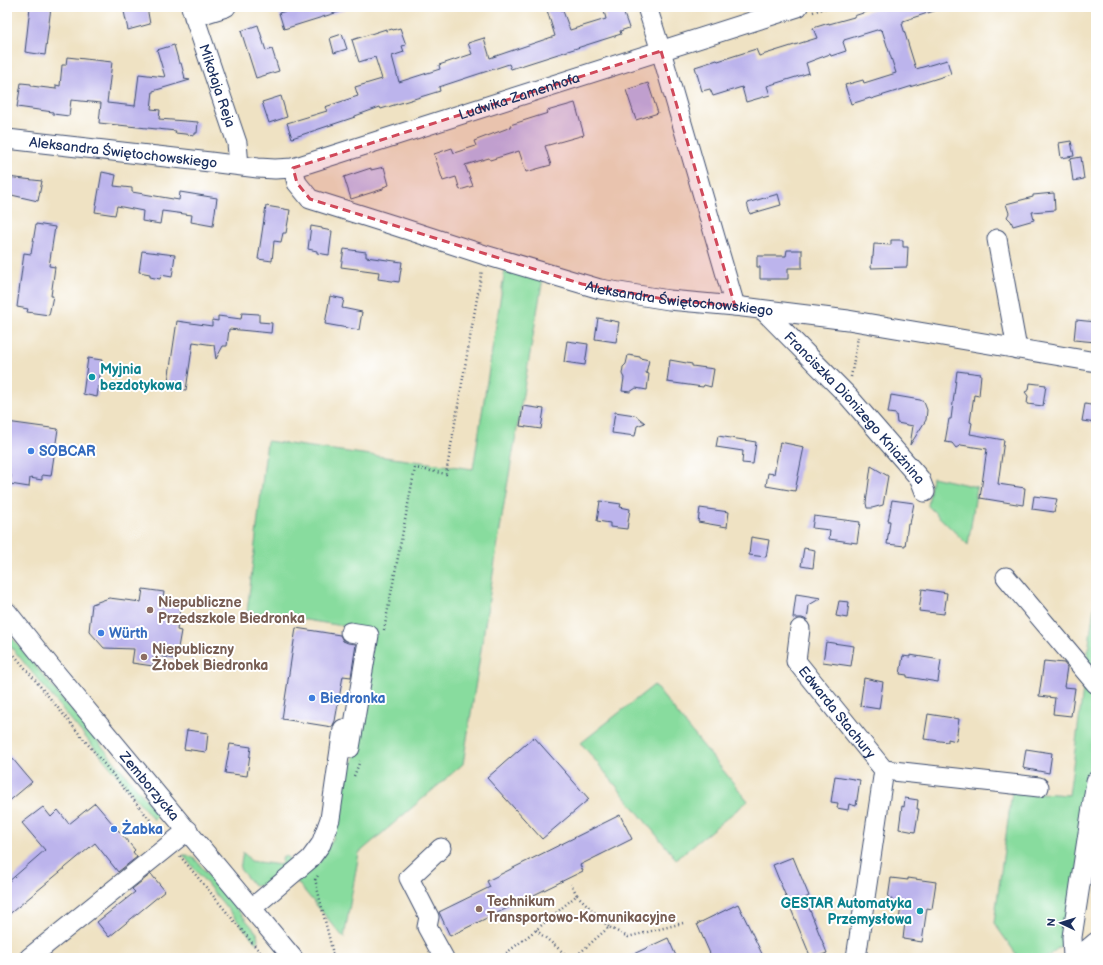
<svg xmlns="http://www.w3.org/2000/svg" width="1103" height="965" font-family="'Balsamiq Sans',sans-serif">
	<rect width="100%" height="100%" fill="#fff"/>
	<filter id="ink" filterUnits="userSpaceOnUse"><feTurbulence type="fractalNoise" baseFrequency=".025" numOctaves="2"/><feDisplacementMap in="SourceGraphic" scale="8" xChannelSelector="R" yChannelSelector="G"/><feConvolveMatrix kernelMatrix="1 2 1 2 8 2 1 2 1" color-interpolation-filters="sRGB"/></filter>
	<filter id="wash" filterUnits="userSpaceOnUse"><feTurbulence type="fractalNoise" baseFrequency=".012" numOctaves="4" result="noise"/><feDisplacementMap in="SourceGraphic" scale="16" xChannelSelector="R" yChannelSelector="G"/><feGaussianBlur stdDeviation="0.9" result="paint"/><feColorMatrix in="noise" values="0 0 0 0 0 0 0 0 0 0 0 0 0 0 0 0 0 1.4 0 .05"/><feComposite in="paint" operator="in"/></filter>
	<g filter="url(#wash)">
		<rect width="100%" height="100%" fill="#efe2c3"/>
		<g fill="#88dc9e" stroke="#52867e">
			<polygon points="505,269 543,278 504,504 463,764 359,853 344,938 297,882 321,860 333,839 344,780 354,758 374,631 281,616 247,613 267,441 473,469"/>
			<polygon points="932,477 977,487 968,545 928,506"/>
			<polygon points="1096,592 1096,765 1082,849 1064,943 1046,958 1019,958 994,923 1012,791 1069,795"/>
			<polygon points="7,637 13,639 159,815 155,819 153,819 7,642"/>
			<polygon points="654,685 748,801 676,859 581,743"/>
			<polygon points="243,852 251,861 281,865 283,856 288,857 291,863 263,885 254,886 240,869"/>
			<polygon points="183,855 187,855 195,859 257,933 258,940 256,943"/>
		</g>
		<g id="blocks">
			<g fill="#bcb4ec">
				<polygon points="30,7 51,7 45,55 25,52"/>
				<polygon points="123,7 147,7 150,24 128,30"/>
				<polygon points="291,7 345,7 345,10 284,29 279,13 292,9"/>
				<polygon points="546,7 561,7 562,11 563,11 570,30 606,19 603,7 618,7 620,12 623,11 629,28 620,31 621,34 511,69 509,64 445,85 439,87 440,91 381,109 380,107 355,116 355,117 292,138 287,123 327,111 325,107 358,96 355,87 382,79 375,57 359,62 352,40 386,29 386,31 392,29 393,30 400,28 406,45 402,46 404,52 392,56 399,82 440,69 439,65 472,54 468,43 484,38 490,58 555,36"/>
				<polygon points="881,7 940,7 940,9 903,21 903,24 902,24 916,69 947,60 951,74 871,99 870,98 851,104 845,85 863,80 864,83 896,73 882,30 881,31 880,29 844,40 844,41 843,42 846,51 831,56 830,54 806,63 809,73 767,86 770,95 746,102 742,87 713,96 710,89 702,91 695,67 717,60 718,61 756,49 759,56 817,38 813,28 829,23 829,24 854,17 854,16"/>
				<polygon points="258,25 266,51 272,49 279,71 256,78 241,31"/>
				<polygon points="342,34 347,49 334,53 330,38"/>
				<polygon points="174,45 179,63 181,63 185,78 184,79 190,80 153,91 151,109 160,110 159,119 198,122 197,133 195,133 195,135 175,133 176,131 99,123 101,103 71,100 69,116 53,114 53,112 17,107 21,83 31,84 31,86 56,89 56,85 60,86 62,65 66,65 67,57 112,62 107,103 135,106 139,74 165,77 157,50"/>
				<polygon points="648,83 658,113 636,120 626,90"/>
				<polygon points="281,96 287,117 269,123 262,102"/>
				<polygon points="575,103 584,135 545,146 551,165 526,172 519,151 490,160 489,158 465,165 473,186 460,190 456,177 443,181 434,154 452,148 454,153 476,146 474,141 511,127 510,125 548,113 547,111"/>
				<polygon points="1071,141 1074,156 1061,158 1059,143"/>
				<polygon points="1081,157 1084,179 1073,181 1070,159"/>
				<polygon points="384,167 389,185 383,187 383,189 351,199 344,177 371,168 371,170"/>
				<polygon points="102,172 116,175 114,186 132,188 132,192 179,200 180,192 217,198 213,226 191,222 192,215 162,211 160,224 142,221 143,211 117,206 115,215 95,212"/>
				<polygon points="7,177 42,181 38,201 7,194"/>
				<polygon points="1054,193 1055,210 1032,212 1034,220 1013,226 1011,221 1007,217 1009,213 1006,204 1033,197 1033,195"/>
				<polygon points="778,194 781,205 750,214 747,203"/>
				<polygon points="266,206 290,210 286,233 283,233 281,242 274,241 272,261 258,259"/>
				<polygon points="36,224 55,227 49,266 55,267 51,296 53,296 49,315 27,312 28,309 17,307 24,253 31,254"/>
				<polygon points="311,226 322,228 322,229 332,231 329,255 317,253 317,251 308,249"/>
				<polygon points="891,240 903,240 903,247 908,247 907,267 871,268 872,257 873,257 874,244 891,245"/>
				<polygon points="344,249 366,252 366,257 402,262 399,282 378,279 379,272 341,267"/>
				<polygon points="787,250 802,250 802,268 788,268 788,279 760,279 760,267 757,267 757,256 786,256"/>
				<polygon points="142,251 175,255 172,277 161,275 160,279 150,277 150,274 139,272"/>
				<polygon points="330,296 344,299 342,308 362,312 359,330 325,324"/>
				<polygon points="242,313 259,314 259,322 272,323 271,333 229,329 227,346 223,346 216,359 214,345 193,342 186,390 167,388 177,321 212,326 212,320 218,321 218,316 241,319"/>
				<polygon points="598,318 619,322 616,342 595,339"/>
				<polygon points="1076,320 1096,322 1096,342 1074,340"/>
				<polygon points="567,341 588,344 585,365 564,362"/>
				<polygon points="628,355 640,357 640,358 649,360 646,373 649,374 647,390 636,388 630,392 622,391 624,378 622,374 623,367 626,364"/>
				<polygon points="88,358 102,360 97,397 83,394"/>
				<polygon points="670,360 692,364 692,366 714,369 711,387 704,385 703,387 667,382"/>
				<polygon points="957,371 981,374 979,396 974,395 970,422 972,423 970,434 1004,440 998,484 1025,488 1023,505 980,498 987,449 961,445 956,448 952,443 945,442 949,419 951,419"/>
				<polygon points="1030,383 1046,385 1043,406 1027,404 1028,396 1025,392 1029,390"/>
				<polygon points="891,395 920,400 924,402 927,410 926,420 910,445 913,426 897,423 896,414 888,413"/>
				<polygon points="1085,404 1096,406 1096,423 1082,421"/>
				<polygon points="523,406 544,409 541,429 520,426"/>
				<polygon points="615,412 635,415 645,423 637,426 635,436 612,433"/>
				<polygon points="7,422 58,429 51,476 42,475 42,480 30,478 29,487 10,484 11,475 7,474"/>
				<polygon points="718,436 756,442 753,464 742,463 743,451 716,447"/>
				<polygon points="780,442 804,447 795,491 766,486 768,473 774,474"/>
				<polygon points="871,466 888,476 883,505 872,508 867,508 866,503"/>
				<polygon points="1034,496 1057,499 1054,512 1032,509"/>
				<polygon points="892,500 914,503 910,524 908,524 905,546 887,544 890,521 888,521"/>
				<polygon points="600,501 621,504 620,507 630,509 627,529 610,527 610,523 597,521"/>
				<polygon points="700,508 729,512 727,527 698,522"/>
				<polygon points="814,516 860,522 857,543 829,539 830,530 812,528"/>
				<polygon points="751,537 769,540 766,557 749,555"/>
				<polygon points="804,548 815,550 813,568 801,566"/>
				<polygon points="143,589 164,592 163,599 181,603 177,630 181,631 176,659 154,655 153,666 132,663 134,649 104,648 89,631 92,604 109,598 141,602"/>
				<polygon points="922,589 947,593 944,614 919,611"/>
				<polygon points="796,594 821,598 809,605 807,620 802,618 793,618"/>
				<polygon points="839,601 849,602 847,618 836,616"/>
				<polygon points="296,628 340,635 343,641 348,643 356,644 351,677 343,676 335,721 332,727 282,719"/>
				<polygon points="826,642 854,646 851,666 823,662"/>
				<polygon points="910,655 941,660 938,682 907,677 907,675 900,674 903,656 910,657"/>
				<polygon points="1044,661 1064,663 1067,667 1064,687 1075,688 1071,716 1053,714 1055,698 1039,696"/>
				<polygon points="864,678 883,682 879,709 860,706"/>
				<polygon points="928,714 959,719 956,741 948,739 948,742 924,739"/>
				<polygon points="187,730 208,733 206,752 184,749"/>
				<polygon points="534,737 589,799 542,839 487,778"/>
				<polygon points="230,744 251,747 247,776 225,773"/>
				<polygon points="1026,749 1052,753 1049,773 1023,768"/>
				<polygon points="7,752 32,782 7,803"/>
				<polygon points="835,776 860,780 856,806 849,804 848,810 837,808 838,803 831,802"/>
				<polygon points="905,798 918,800 917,809 919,809 915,832 899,829 902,806 904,807"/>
				<polygon points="95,803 135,850 133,852 137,857 118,872 95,843 7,916 7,883 45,850 22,823 43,807 51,817 58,810 69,824"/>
				<polygon points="620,815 632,839 580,865 583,871 450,936 439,912 490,887 487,881"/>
				<polygon points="793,857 809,896 805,898 827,953 814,958 811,958 773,865"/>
				<polygon points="151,874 165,891 109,937 97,922 135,892 132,889"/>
				<polygon points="891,878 908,880 908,878 936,882 932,909 927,908 922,942 903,939 905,922 899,921 901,905 891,903 892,899 888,899"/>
				<polygon points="738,904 764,958 712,958 697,924"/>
				<polygon points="668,938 677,958 625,958"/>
			</g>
		</g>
	</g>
	<g filter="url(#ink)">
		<use href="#blocks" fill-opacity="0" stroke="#3b4a6d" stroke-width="1"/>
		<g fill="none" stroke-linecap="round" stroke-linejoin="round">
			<g stroke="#3b4a6d" stroke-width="21">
				<g id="minor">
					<path id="s1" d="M191,7L237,143L239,165"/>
					<polyline points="647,7 661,51 735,306"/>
					<polyline points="194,17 226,7"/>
					<path id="s2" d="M7,139L210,162L258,168L275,169L293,168L798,7"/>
					<path id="s3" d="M293,168L297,183L310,199L396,226L485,255L600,289L669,300L735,306L848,320L1096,362"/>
					<polyline points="997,239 1017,349"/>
					<path id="s4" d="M763,310L848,396L920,479L925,492"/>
					<polyline points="1006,577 1096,684"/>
					<path id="s5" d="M7,612L50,666L293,958"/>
					<path id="s6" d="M800,629L796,661L884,770"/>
					<polyline points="350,632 369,635 350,748"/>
					<polyline points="884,770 1039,787"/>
					<polyline points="441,848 409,878 429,917 427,927 444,958"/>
					<polyline points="252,908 310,859 321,844 330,819 343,729"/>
					<polyline points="29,958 188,830"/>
					<polyline points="856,958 884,770"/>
					<polyline points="1073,958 1072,937 1096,781"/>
					<polyline points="1077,958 1096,942"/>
				</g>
			</g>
			<g stroke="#3b4a6d" stroke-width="2.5" stroke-dasharray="1 3" stroke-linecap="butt">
				<polyline points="813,12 828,7"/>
				<polyline points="851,377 858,337"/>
				<polyline points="384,630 415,468 446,474 482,270"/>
				<polyline points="7,646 160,832"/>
				<polyline points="354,776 360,761"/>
				<polyline points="180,856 265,958"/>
				<polyline points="315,879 334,958"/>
				<polyline points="315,880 319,874"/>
				<polyline points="577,895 609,927"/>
				<polyline points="536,930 570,958"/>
				<polyline points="500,958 536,930 577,895 571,884"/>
				<polyline points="574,958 609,927 628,937 683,923"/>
			</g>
			<use href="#minor" stroke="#fff" stroke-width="19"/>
		</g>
	</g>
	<path fill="#d1495b" fill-opacity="0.2" stroke="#d1495b" stroke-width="3" stroke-dasharray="8 5" stroke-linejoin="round" d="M661,51L735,306L669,300L582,284L310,199L297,183L293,168Z"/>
	<g fill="#0f9aa8" stroke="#fff" stroke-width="1.5">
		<circle cx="92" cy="377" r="4"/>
		<circle cx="920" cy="911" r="4"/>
	</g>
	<g fill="#3f7fe0" stroke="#fff" stroke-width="1.5">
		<circle cx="31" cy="451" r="4"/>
		<circle cx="101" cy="633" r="4"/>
		<circle cx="312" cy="698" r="4"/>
		<circle cx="114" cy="829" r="4"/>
	</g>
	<g fill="#8d6e63" stroke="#fff" stroke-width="1.5">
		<circle cx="150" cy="610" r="4"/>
		<circle cx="144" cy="657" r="4"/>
		<circle cx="479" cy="909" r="4"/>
	</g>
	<g text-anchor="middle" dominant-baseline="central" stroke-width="4" stroke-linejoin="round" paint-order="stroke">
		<g font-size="14" fill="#1b2f5e" stroke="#fff">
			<text stroke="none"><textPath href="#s1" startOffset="83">Mikołaja Reja</textPath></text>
			<text stroke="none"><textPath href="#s2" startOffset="525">Ludwika Zamenhofa</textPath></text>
			<text stroke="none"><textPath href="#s2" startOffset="117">Aleksandra Świętochowskiego</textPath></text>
			<text stroke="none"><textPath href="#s3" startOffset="420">Aleksandra Świętochowskiego</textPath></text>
			<text stroke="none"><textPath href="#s4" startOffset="134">Franciszka Dionizego Kniaźnina</textPath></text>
			<text stroke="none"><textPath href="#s6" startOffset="98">Edwarda Stachury</textPath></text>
			<text stroke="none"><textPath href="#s5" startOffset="225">Zemborzycka</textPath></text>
		</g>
		<g font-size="14" font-weight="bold" fill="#0d838f" stroke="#fff" text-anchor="start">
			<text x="100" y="369">Myjnia<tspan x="100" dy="16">bezdotykowa</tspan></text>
			<text x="912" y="903" text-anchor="end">GESTAR Automatyka<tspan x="912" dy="16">Przemysłowa</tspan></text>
		</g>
		<g font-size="14" font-weight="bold" fill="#366cbe" stroke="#fff" text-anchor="start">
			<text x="39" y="451">SOBCAR</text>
			<text x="109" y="633">Würth</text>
			<text x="320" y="698">Biedronka</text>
			<text x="122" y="829">Żabka</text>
		</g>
		<g font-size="14" font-weight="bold" fill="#785e54" stroke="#fff" text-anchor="start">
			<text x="158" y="602">Niepubliczne<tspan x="158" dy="16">Przedszkole Biedronka</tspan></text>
			<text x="152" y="649">Niepubliczny<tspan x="152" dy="16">Żłobek Biedronka</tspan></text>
			<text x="487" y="901">Technikum<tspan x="487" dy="16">Transportowo-Komunikacyjne</tspan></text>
		</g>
	</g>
	<rect width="1103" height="965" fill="none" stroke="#fff" stroke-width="24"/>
	<g transform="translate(1061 923) rotate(274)" stroke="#ffffff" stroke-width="3" paint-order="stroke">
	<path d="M0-3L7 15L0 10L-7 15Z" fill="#1b2f5e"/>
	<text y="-6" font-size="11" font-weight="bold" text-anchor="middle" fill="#1b2f5e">N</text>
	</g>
</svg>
